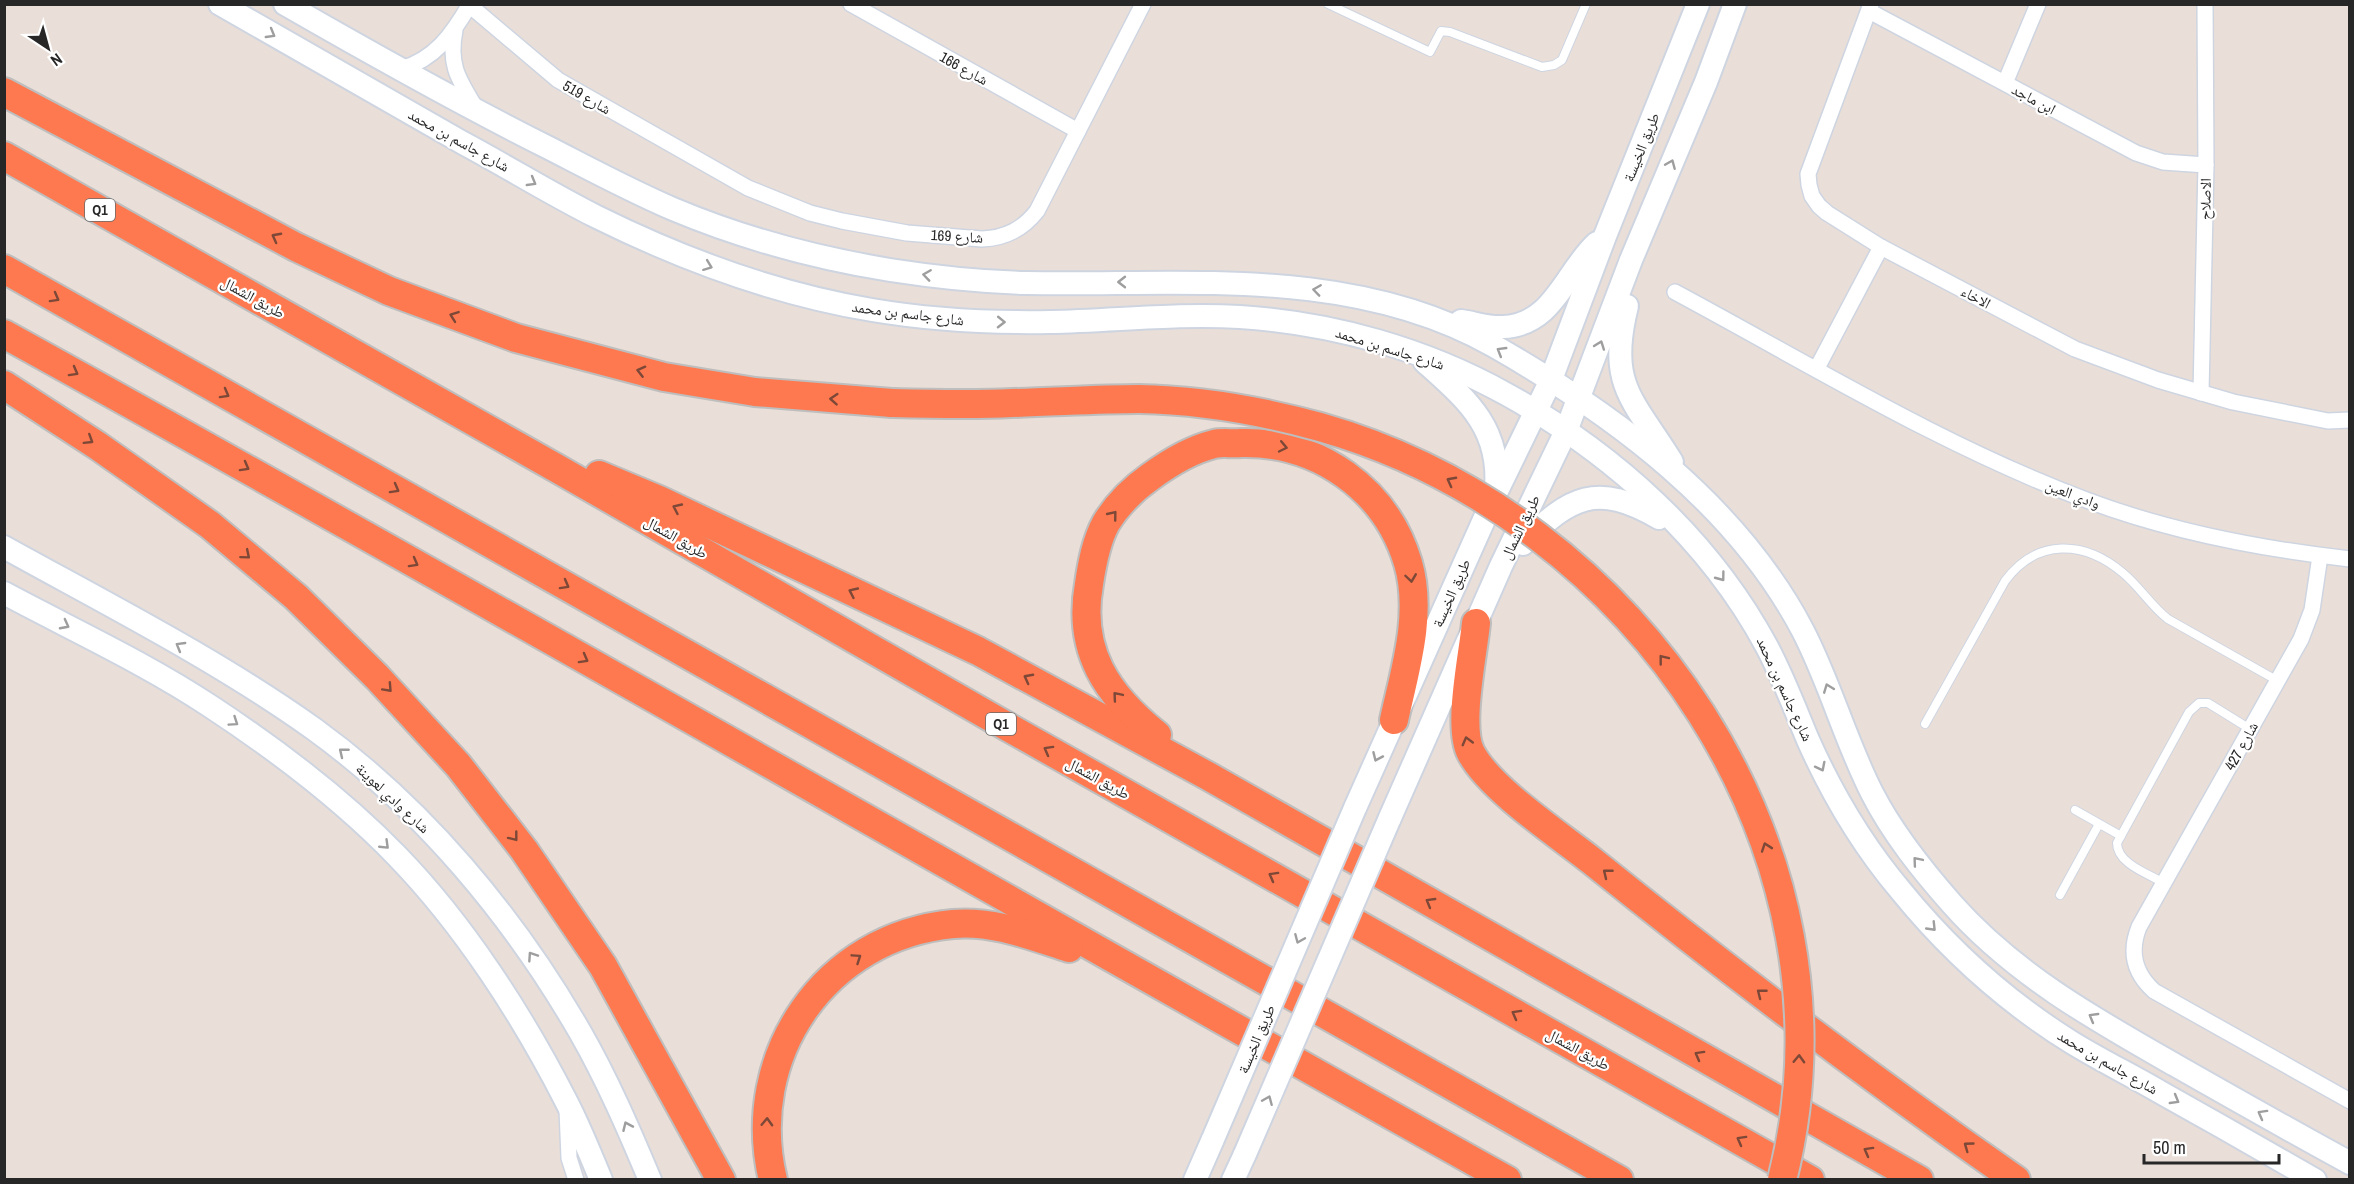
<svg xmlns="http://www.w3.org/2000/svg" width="2354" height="1184" font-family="'Archivo Narrow','Noto Naskh Arabic',sans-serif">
	<rect width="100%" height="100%" fill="#eadfd8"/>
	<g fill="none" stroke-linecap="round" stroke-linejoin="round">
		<g stroke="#ced5e1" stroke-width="10">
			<g id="service">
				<polyline points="1328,4 1430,52 1441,31 1450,32 1542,67 1554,65 1562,60 1586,4"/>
				<path d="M1925,724L2005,581C2037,538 2084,540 2123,573C2140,587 2151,606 2168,619L2278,681"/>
				<polyline points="2075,810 2121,836"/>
				<path d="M2164,883C2149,874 2117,864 2117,843L2189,712L2199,703H2208L2250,729"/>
				<polyline points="2060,895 2099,824"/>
			</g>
		</g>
		<g stroke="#ced5e1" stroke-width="18">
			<g id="minor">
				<path d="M468,4L558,80L748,188L810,213L842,221L907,233L982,239C1006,238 1023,229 1037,211L1143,4"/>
				<polyline points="851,4 1078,131"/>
				<polyline points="1871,4 1808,174 1809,185 1812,196 1819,206 1827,213 1881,247 2075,349 2158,380 2233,402 2328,421 2350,420"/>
				<polyline points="1869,11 2136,153 2163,162 2206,165"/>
				<path d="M455,30C448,66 459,80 477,110"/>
				<path d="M401,69C435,59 452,35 470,4"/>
				<polyline points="2005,83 2038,4"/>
				<path d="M1675,292C1811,365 1944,447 2089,501C2172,532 2261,549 2350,559"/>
				<polyline points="1817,368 1881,247"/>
				<polyline points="2201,393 2206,165 2205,4"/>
				<path d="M2320,556L2312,610L2301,639L2139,927C2129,952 2134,973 2154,991L2350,1101"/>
				<polyline points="567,1110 569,1158 576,1180"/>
			</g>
		</g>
		<g stroke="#ced5e1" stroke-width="26">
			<g id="secondary">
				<path d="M220,4C301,51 382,97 463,143C508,167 551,194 597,217C684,260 776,294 872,310C931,320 990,323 1050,322C1113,321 1177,313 1240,317C1333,323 1425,349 1506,394C1613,453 1709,539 1767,647C1783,677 1795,709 1808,740C1832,794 1863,846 1901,891C1949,950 2007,1002 2071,1042C2100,1060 2131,1075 2160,1092C2212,1121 2263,1150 2315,1180"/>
				<path d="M285,4C372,54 459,103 549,148C590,169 631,191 673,209C742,238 816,258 890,270C935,277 981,282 1027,283C1183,286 1351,265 1494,346C1615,415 1737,505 1803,631C1830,683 1845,740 1872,793C1893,834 1922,870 1952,904C2014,974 2094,1019 2175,1065C2233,1098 2291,1131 2350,1163"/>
				<path d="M1627,306C1607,385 1633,399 1672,462"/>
				<path d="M1461,321C1475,323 1489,328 1503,327C1554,325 1565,272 1597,243"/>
				<path d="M1425,362C1466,399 1501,427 1496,489"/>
				<path d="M1523,544C1570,496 1597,482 1659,518"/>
				<path d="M4,547C107,604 219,661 314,729C423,808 513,916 580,1032C607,1079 629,1130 650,1180"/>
				<path d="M4,593C73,630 145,663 210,706C277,750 341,798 397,856C464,925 522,1015 566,1101C579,1126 590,1153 601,1180"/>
				<polyline points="1355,808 1496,493 1550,382 1605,236 1698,4"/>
				<polyline points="1389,820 1501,566 1566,431 1631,260 1706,82 1735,4"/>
				<polyline points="1195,1180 1213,1139"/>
				<polyline points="1233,1180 1245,1154"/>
			</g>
		</g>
		<g stroke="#bebebe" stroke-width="32">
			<g id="motorway">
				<polyline points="4,92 296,247 389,291 516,338 664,377 755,392 892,403"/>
				<polyline points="4,156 558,469 1008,727 1810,1180"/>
				<polyline points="4,269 1619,1180"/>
				<path d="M4,334C508,612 1005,900 1507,1180"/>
				<polyline points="4,385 98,446 210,525 296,597 377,677 458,765 524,850 603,966 721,1180"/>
				<polyline points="599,475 659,500 978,651 1208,776 1919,1180"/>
				<path d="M1476,623C1473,655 1457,727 1471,753C1490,789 1558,834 1592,861C1730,972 1871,1079 2016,1180"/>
				<path d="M1157,735C1107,695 1077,651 1089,584C1092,564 1096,541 1106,523C1117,505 1133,489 1150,477C1169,463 1190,450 1214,444C1222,442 1232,444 1241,443C1318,441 1386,489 1408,563C1423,614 1405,670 1394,720"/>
				<path d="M773,1180C743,1056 825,936 953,924C992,920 1032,936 1069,948"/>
			</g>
		</g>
		<use href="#service" stroke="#fff" stroke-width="8"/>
		<use href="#minor" stroke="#fff" stroke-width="15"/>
		<use href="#secondary" stroke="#fff" stroke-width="22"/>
		<use href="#motorway" stroke="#fe794f" stroke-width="28"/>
		<g stroke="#ced5e1" stroke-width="26" stroke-linecap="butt">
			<g id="secondary-bridge">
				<polyline points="1213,1139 1355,808"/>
				<polyline points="1245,1154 1389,820"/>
			</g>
		</g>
		<g stroke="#bebebe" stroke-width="32" stroke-linecap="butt">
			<path id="motorway-bridge" d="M892,403C932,404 972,405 1012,403C1055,402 1097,399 1139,399C1199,400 1262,411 1320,427C1637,517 1866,851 1782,1180"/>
		</g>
		<use href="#secondary-bridge" stroke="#fff" stroke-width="22"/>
		<use href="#motorway-bridge" stroke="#fe794f" stroke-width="28"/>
	</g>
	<defs><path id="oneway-chevron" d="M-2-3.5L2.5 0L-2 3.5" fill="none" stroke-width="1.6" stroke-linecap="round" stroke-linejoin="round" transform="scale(1.5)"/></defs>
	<g stroke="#9e9e9e">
		<use href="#oneway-chevron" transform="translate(271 34) rotate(30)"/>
		<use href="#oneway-chevron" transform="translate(1671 164) rotate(-67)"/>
		<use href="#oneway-chevron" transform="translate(532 182) rotate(30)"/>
		<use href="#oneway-chevron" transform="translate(708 266) rotate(21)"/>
		<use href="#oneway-chevron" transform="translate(927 275) rotate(-172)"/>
		<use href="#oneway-chevron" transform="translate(1122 282) rotate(180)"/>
		<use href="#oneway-chevron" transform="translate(1317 290) rotate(-172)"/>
		<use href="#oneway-chevron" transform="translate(1001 322) rotate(1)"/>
		<use href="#oneway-chevron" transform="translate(1600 345) rotate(-70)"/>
		<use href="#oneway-chevron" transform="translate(1501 351) rotate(-149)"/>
		<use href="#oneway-chevron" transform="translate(1721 577) rotate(53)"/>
		<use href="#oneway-chevron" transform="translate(65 625) rotate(28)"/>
		<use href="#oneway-chevron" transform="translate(180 646) rotate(-150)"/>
		<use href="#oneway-chevron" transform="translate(1828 688) rotate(-111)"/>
		<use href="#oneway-chevron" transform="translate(234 722) rotate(34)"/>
		<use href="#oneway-chevron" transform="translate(343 752) rotate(-141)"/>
		<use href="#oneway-chevron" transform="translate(1377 757) rotate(114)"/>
		<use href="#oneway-chevron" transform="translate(1821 767) rotate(63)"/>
		<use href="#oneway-chevron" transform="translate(385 845) rotate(44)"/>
		<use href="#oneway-chevron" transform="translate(1917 861) rotate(-130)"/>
		<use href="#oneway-chevron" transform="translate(1932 927) rotate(46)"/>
		<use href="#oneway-chevron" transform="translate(1299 939) rotate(113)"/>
		<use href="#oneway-chevron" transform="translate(532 956) rotate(-124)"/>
		<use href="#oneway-chevron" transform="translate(2093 1017) rotate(-150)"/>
		<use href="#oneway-chevron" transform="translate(1268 1100) rotate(-67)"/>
		<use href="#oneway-chevron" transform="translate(2175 1100) rotate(30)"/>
		<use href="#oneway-chevron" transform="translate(2262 1114) rotate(-151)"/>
		<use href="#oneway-chevron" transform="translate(627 1126) rotate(-114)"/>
	</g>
	<g stroke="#7d4837">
		<use href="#oneway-chevron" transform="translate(276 237) rotate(-152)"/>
		<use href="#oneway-chevron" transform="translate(55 298) rotate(29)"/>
		<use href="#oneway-chevron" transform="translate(454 316) rotate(-160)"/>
		<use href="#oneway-chevron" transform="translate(641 371) rotate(-166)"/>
		<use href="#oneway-chevron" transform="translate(74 372) rotate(29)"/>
		<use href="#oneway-chevron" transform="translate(225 394) rotate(29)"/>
		<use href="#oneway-chevron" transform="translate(834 399) rotate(-176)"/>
		<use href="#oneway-chevron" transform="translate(89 440) rotate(32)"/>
		<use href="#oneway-chevron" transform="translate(1283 447) rotate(12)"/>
		<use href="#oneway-chevron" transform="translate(245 467) rotate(29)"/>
		<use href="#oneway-chevron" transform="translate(1451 481) rotate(-152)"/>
		<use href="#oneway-chevron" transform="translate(395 489) rotate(29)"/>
		<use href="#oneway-chevron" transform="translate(677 508) rotate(-155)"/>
		<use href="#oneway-chevron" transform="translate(1113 515) rotate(-51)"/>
		<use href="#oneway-chevron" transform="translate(246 555) rotate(40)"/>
		<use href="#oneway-chevron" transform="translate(414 563) rotate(29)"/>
		<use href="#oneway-chevron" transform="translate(1411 578) rotate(82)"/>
		<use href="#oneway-chevron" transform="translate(565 585) rotate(29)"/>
		<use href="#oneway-chevron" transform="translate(853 592) rotate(-155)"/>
		<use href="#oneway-chevron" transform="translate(584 659) rotate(29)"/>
		<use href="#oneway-chevron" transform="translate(1663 659) rotate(-128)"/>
		<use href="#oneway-chevron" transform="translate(1028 678) rotate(-152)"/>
		<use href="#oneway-chevron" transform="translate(388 688) rotate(47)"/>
		<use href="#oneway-chevron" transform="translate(1117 696) rotate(-130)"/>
		<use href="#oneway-chevron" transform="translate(1467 741) rotate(-105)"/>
		<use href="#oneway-chevron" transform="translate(1048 750) rotate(-151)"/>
		<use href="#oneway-chevron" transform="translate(514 837) rotate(52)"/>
		<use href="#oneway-chevron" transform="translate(1766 847) rotate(-109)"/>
		<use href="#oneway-chevron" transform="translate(1607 873) rotate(-141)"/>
		<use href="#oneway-chevron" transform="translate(1273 876) rotate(-151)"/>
		<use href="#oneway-chevron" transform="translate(1430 902) rotate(-150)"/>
		<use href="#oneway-chevron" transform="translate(857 958) rotate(-34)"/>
		<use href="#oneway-chevron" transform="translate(1761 993) rotate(-142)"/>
		<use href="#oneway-chevron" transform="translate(1516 1014) rotate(-151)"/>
		<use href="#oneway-chevron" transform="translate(1699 1055) rotate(-151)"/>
		<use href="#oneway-chevron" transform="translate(1799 1059) rotate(-88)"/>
		<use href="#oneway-chevron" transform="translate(767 1122) rotate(-88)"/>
		<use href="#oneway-chevron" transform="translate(1741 1140) rotate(-151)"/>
		<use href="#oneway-chevron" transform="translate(1968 1146) rotate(-144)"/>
		<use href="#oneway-chevron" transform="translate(1868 1151) rotate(-151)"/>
	</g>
	<g text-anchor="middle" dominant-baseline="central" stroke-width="4.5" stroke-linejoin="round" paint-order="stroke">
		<g fill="#fff" stroke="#686868" stroke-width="1.5">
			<rect x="85" y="199" width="30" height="22" rx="4.5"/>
			<rect x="986" y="713" width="30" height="22" rx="4.5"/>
		</g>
		<g font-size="14" font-weight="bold" fill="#272727">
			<text x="100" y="210">Q1</text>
			<text x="1001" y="724">Q1</text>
		</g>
		<g font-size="15" fill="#272727" stroke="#fff">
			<text transform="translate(964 68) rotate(29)">شارع 166</text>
			<text transform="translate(587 97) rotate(30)">شارع 519</text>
			<text transform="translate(2034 99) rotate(28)">ابن ماجد</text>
			<text transform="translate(459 140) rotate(29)">شارع جاسم بن محمد</text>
			<text transform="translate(1641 147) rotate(-68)">طريق الخيسة</text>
			<text transform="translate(2205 199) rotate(-89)">الاصلاح</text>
			<text transform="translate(957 236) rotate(3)">شارع 169</text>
			<text transform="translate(253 297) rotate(29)">طريق الشمال</text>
			<text transform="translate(1976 297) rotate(28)">الاخاء</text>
			<text transform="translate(908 313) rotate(7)">شارع جاسم بن محمد</text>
			<text transform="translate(1390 348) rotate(17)">شارع جاسم بن محمد</text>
			<text transform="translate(2073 494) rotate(21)">وادي العين</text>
			<text transform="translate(1520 527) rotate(-64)">طريق الشمال</text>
			<text transform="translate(676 537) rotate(30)">طريق الشمال</text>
			<text transform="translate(1451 593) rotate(-66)">طريق الخيسة</text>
			<text transform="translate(1785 689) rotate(65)">شارع جاسم بن محمد</text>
			<text transform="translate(2241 746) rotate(-61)">شارع 427</text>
			<text transform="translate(1098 778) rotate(29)">طريق الشمال</text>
			<text transform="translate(393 798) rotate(43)">شارع وادي لعوينة</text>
			<text transform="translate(1256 1039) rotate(-67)">طريق الخيسة</text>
			<text transform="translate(1578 1049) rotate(29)">طريق الشمال</text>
			<text transform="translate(2108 1062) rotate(30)">شارع جاسم بن محمد</text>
		</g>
	</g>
	<rect width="2354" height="1184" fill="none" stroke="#272727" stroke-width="12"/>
	<g transform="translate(48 48) rotate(144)" stroke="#ffffff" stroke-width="4.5" paint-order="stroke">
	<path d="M0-4.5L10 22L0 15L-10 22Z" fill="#272727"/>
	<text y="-9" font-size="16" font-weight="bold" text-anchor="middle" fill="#272727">N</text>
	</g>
	<path d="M2144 1154v9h135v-9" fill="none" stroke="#272727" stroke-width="3"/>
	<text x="2153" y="1154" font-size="18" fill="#272727" stroke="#ffffff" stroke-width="4.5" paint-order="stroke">50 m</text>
</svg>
